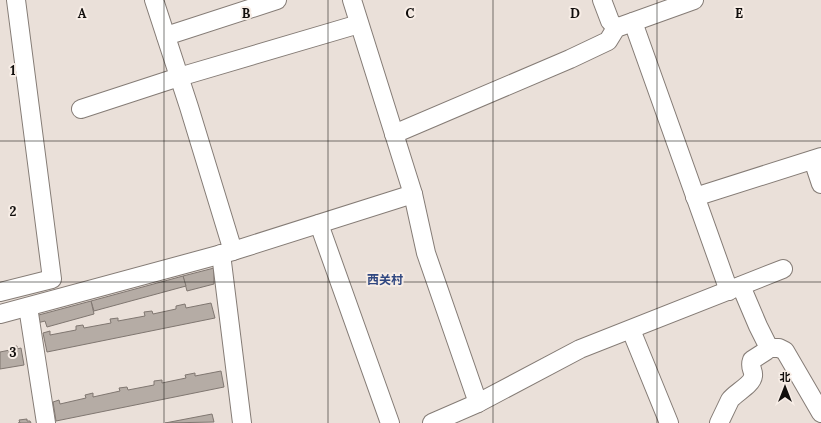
<svg xmlns="http://www.w3.org/2000/svg" width="821" height="423" font-family="Lora,'Noto Sans SC',serif">
	<rect width="100%" height="100%" fill="#eae0d9"/>
	<g fill="#b5aca5" stroke="#807771">
		<polygon points="214,268 214,284 187,291 183,276"/>
		<polygon points="183,276 186,286 94,311 91,301"/>
		<polygon points="91,301 94,314 47,327 45,321 37,323 35,316"/>
		<polygon points="211,303 215,318 47,352 43,333 50,331 50,335 76,330 76,326 83,325 84,328 111,323 110,319 118,318 118,321 145,316 144,312 152,311 153,314 176,309 176,306 185,304 186,308"/>
		<polygon points="17,346 17,349 21,348 24,365 0,369 0,352 10,350 10,347"/>
		<polygon points="221,371 224,387 56,421 53,402 59,400 60,404 86,398 85,395 93,393 93,397 120,391 119,388 127,387 128,390 154,385 154,381 162,380 162,383 186,378 185,375 195,373 195,376"/>
		<polygon points="212,414 214,422 165,423"/>
		<polygon points="27,419 27,421 30,421 31,423 18,423 20,423 19,420"/>
	</g>
	<g fill="none" stroke-linecap="round" stroke-linejoin="round">
		<g stroke="#857c76" stroke-width="20">
			<g id="minor">
				<polyline points="154,0 189,107 233,251"/>
				<polyline points="352,0 413,194 426,253 478,403"/>
				<polyline points="602,0 610,21 616,28"/>
				<polyline points="633,22 729,291"/>
				<polyline points="166,36 277,0"/>
				<polyline points="81,109 179,77 359,24"/>
				<polyline points="394,134 570,59 608,41 616,28 694,0"/>
				<polyline points="813,160 821,184"/>
				<polyline points="695,197 821,157"/>
				<polyline points="319,224 390,423"/>
				<polyline points="221,254 242,423"/>
				<polyline points="0,292 52,279 16,0"/>
				<polyline points="28,307 46,423"/>
				<polyline points="0,314 233,251 413,194"/>
				<polyline points="631,330 669,423"/>
				<polyline points="768,348 779,348 785,351 821,413"/>
				<polyline points="432,423 478,403 580,349 783,269"/>
				<path d="M719,423L730,400C735,393 752,385 753,376C754,370 749,368 752,360L766,351L768,348L767,344L758,326L741,286"/>
			</g>
		</g>
		<use href="#minor" stroke="#fff" stroke-width="18"/>
	</g>
	<path fill="none" stroke="#110e0c" stroke-width="1" stroke-opacity="0.55" d="M164,0V423M328,0V423M493,0V423M657,0V423M0,141H821M0,282H821"/>
	<g text-anchor="middle" dominant-baseline="central" stroke-width="4" stroke-linejoin="round" paint-order="stroke">
		<g font-size="12" font-weight="bold" fill="#304780" stroke="#f7ede6">
			<text x="385" y="279">西关村</text>
		</g>
	</g>
	<g font-size="13" text-anchor="middle" font-weight="bold" fill="#110e0c" stroke="#f7ede6" stroke-width="4" stroke-linejoin="round" paint-order="stroke">
		<text x="82" y="18">A</text>
		<text x="246" y="18">B</text>
		<text x="410" y="18">C</text>
		<text x="575" y="18">D</text>
		<text x="739" y="18">E</text>
		<text x="13" y="75">1</text>
		<text x="13" y="216">2</text>
		<text x="13" y="357">3</text>
	</g>
	<g transform="translate(785 387)" stroke="#f7ede6" stroke-width="3" paint-order="stroke">
	<path d="M0-3L7 15L0 10L-7 15Z" fill="#110e0c"/>
	<text y="-6" font-size="11" font-weight="bold" text-anchor="middle" fill="#110e0c">北</text>
	</g>
</svg>
